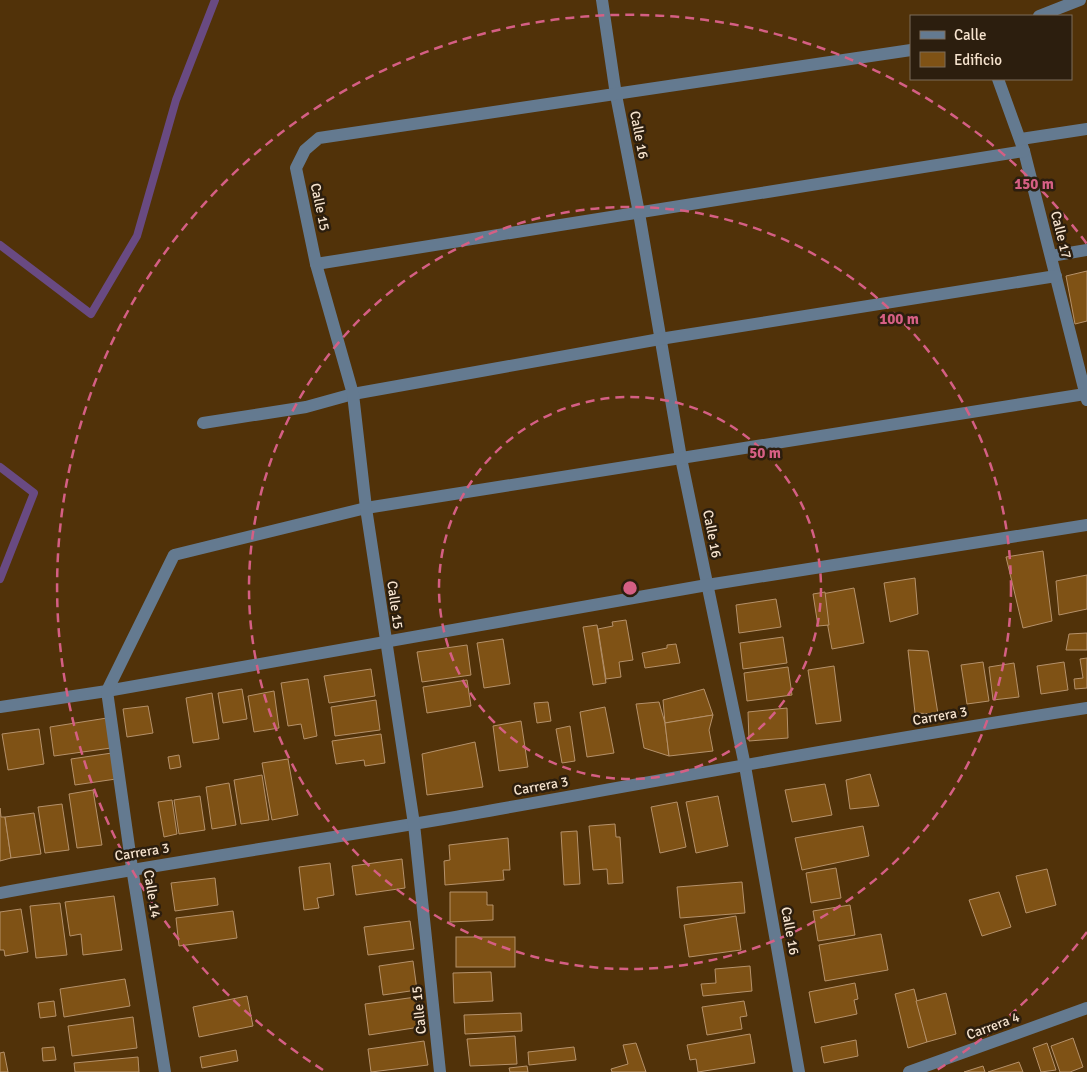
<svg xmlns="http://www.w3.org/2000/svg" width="1087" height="1072" font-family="Signika,sans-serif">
	<rect width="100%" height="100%" fill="#513209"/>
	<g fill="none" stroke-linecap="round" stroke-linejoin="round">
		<g stroke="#694a82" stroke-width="8">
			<polyline points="0,245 91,314 137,236 176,100 215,0"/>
			<polyline points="0,467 34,493 0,579"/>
		</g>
	</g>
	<g fill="#7f5215" stroke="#b5916a">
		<polygon points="1087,271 1087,321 1075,324 1066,276"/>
		<polygon points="1043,551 1052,621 1023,628 1006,557"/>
		<polygon points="1087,575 1087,609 1059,615 1056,581"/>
		<polygon points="915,578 918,614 890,622 884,583"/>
		<polygon points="854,588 864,643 832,649 822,594"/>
		<polygon points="825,592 829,625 818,626 813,594"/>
		<polygon points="776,599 781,627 739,633 736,605"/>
		<polygon points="626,620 633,660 619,662 621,677 606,679 598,629 613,626 612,622"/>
		<polygon points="597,625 606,683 593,685 583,627"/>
		<polygon points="1087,633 1087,650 1066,650 1069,634"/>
		<polygon points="783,637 787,663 743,669 740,643"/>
		<polygon points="503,639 510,684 484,688 477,643"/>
		<polygon points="676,644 680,663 645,668 642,653 667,648 667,645"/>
		<polygon points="467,645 471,675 422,682 417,652"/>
		<polygon points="908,650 928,651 938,714 915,713"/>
		<polygon points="1087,658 1087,688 1075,689 1074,679 1083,678 1080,659"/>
		<polygon points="983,662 989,701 967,704 961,665"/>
		<polygon points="1064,662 1068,690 1041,694 1037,666"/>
		<polygon points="1014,663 1019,697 993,700 989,667"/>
		<polygon points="834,666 841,721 816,724 808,670"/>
		<polygon points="788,667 792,695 747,701 744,673"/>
		<polygon points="371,669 375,696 329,703 324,676"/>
		<polygon points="308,679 317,736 304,739 301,724 288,726 281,683"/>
		<polygon points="467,680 471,706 427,713 423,687"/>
		<polygon points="242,689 247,719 223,723 218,693"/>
		<polygon points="704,689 713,715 665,723 663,700"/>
		<polygon points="274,691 279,728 254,732 248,696"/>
		<polygon points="212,693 219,739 193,743 186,698"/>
		<polygon points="376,700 380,730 335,736 331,707"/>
		<polygon points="548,702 551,721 537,723 534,703"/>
		<polygon points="659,702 665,723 669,756 644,748 636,704"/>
		<polygon points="148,706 153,733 127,737 123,709"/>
		<polygon points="605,707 614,753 587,757 580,712"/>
		<polygon points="787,708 788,738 749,741 748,712"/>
		<polygon points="713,715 709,730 713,751 669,756 665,723"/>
		<polygon points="107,718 111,748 54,756 50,727"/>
		<polygon points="521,721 528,767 499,771 493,726"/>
		<polygon points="570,726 575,761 562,763 556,729"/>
		<polygon points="39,729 44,764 8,770 2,734"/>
		<polygon points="381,734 385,763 365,766 364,760 336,764 332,741"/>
		<polygon points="475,742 483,787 427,795 422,754"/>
		<polygon points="112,753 116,779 75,785 71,759"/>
		<polygon points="179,755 181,767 170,769 168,757"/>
		<polygon points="288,759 298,815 272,820 262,763"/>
		<polygon points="870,774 879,806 850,809 846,780"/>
		<polygon points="262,775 269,820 241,824 234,780"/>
		<polygon points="229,783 236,825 212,829 206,787"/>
		<polygon points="825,784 832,815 792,822 785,790"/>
		<polygon points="93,790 102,845 77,848 69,794"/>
		<polygon points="200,796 205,830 179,834 174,800"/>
		<polygon points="718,796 728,846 696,853 686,802"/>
		<polygon points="172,800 177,834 164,837 158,802"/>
		<polygon points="677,802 686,847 660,853 651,807"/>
		<polygon points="62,804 69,850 45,853 38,807"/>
		<polygon points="0,808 1,817 5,817 11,858 0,861"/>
		<polygon points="34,813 41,854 11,858 5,817"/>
		<polygon points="615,824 616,837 620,837 623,883 608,884 607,869 593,870 589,826"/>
		<polygon points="863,826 869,856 802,870 795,838"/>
		<polygon points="577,831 580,884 564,885 561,832"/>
		<polygon points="508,838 510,870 503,870 504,880 445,885 444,861 450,860 449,845"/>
		<polygon points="402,859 405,888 356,895 352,866"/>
		<polygon points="330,863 334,895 317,898 319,908 304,910 299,867"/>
		<polygon points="836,868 841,898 811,903 806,873"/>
		<polygon points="1047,869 1056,905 1026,913 1016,876"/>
		<polygon points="215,878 218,905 175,911 171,883"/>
		<polygon points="742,882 745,913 680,918 677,887"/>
		<polygon points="450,892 487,892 487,905 493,905 493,920 450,922"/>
		<polygon points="999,892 1011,927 982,936 969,900"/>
		<polygon points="114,896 122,950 83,955 81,934 70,936 65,902"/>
		<polygon points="60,903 67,955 36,958 30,906"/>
		<polygon points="850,905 855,935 818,941 813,911"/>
		<polygon points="21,909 28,952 5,956 4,950 0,950 0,912"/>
		<polygon points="233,911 237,938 179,946 176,918"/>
		<polygon points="736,916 741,950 689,957 684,925"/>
		<polygon points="410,921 414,949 368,955 364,927"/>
		<polygon points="881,934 888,970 825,981 819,945"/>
		<rect x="456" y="937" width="59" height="30"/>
		<polygon points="413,961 417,990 383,995 379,966"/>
		<polygon points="750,966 752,991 703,996 701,984 716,983 715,969"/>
		<polygon points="491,972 493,1001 454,1003 453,973"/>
		<polygon points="125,979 130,1006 64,1017 60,989"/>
		<polygon points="855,983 858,999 854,1000 857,1014 815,1023 809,992"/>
		<polygon points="914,989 927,1042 908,1048 895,994"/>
		<polygon points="946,993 956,1034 927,1042 916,1001"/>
		<polygon points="247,996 253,1026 199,1037 193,1007"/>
		<polygon points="416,997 420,1027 369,1035 365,1004"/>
		<polygon points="54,1001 56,1016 40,1018 38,1003"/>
		<polygon points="744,1001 747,1016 740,1017 742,1029 707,1035 702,1007"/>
		<polygon points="521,1013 522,1031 465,1034 464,1015"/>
		<polygon points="133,1017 137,1048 72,1056 68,1026"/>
		<polygon points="750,1034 755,1063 698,1072 696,1059 690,1060 687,1045"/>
		<polygon points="515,1036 517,1064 470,1066 467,1039"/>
		<polygon points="1073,1038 1083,1067 1070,1072 1060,1072 1051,1046"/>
		<polygon points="856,1040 858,1056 824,1063 821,1047"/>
		<polygon points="424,1041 428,1065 371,1072 368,1049"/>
		<polygon points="636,1043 646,1072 612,1072 611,1069 628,1064 623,1045"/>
		<polygon points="1047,1043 1056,1070 1041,1072 1033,1048"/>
		<polygon points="54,1047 56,1060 43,1061 42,1048"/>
		<polygon points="574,1047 576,1060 529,1065 528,1052"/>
		<polygon points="236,1050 238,1061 202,1068 200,1057"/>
		<polygon points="4,1052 8,1072 0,1072 0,1053"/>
		<polygon points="138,1057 139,1072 75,1072 74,1063"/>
		<polygon points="1019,1062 1023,1072 988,1072"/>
		<polygon points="527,1066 528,1072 510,1072 509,1068"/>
		<polygon points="983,1066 985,1072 964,1072"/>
	</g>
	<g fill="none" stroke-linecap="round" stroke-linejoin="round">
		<g stroke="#647a90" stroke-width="12">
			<polyline points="602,0 616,95 639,213 681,458 745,766 799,1072"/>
			<polyline points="1039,16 1080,0"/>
			<polyline points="998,79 1024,151 1087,400"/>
			<polyline points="1021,139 1087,129"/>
			<polyline points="1051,256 1087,250"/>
			<polyline points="316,264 1024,151"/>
			<polyline points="203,423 306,407 353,394 660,339 1056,276"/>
			<polyline points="0,707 107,691 707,585 1087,525"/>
			<path d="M0,893C147,866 295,844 443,819C657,781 872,741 1087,708"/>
			<polyline points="165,1072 132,868 107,691 174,555 366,508 1085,394"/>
			<polyline points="440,1072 414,824 366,508 353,394 316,264 296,168 305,150 319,138 911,50"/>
			<polyline points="909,1072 1087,1008"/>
		</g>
	</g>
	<g fill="none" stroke="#d55f84" stroke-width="2.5" stroke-dasharray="9 6">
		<circle cx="630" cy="588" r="191"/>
		<circle cx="630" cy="588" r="381"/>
		<path d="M1087 932A572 572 0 0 1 937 1070M323 1070A572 572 0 1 1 1087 244"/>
	</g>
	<g text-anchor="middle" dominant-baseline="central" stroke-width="5" stroke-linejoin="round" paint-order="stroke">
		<g font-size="14" fill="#f7e4cf" stroke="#2c1e0e">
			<text transform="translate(639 135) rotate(79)">Calle 16</text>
			<text transform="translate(320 207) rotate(78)">Calle 15</text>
			<text transform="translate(1061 235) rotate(76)">Calle 17</text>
			<text transform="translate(712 534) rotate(79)">Calle 16</text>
			<text transform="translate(395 605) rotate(82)">Calle 15</text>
			<text transform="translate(940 716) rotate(-10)">Carrera 3</text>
			<text transform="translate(541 786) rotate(-10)">Carrera 3</text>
			<text transform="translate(142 852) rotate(-9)">Carrera 3</text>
			<text transform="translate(152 894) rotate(81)">Calle 14</text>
			<text transform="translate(790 931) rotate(80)">Calle 16</text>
			<text transform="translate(419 1010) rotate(-96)">Calle 15</text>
			<text transform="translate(993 1026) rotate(-20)">Carrera 4</text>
		</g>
	</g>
	<circle cx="630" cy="588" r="8" fill="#d55f84" stroke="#2c1e0e" stroke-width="2.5"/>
	<g font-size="15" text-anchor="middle" font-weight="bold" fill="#d55f84" stroke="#2c1e0e" stroke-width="5" stroke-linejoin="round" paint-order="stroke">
		<text x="1034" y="189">150 m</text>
		<text x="899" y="324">100 m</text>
		<text x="765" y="458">50 m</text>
	</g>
	<rect x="910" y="15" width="162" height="65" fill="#2c1e0e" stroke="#7d6d5b"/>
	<rect x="920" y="31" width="25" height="8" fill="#647a90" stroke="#7d6d5b"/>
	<text x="954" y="40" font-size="15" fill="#f7e4cf">Calle</text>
	<rect x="920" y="52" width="25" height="15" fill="#7f5215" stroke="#7d6d5b"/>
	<text x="954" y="65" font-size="15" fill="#f7e4cf">Edificio</text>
</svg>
